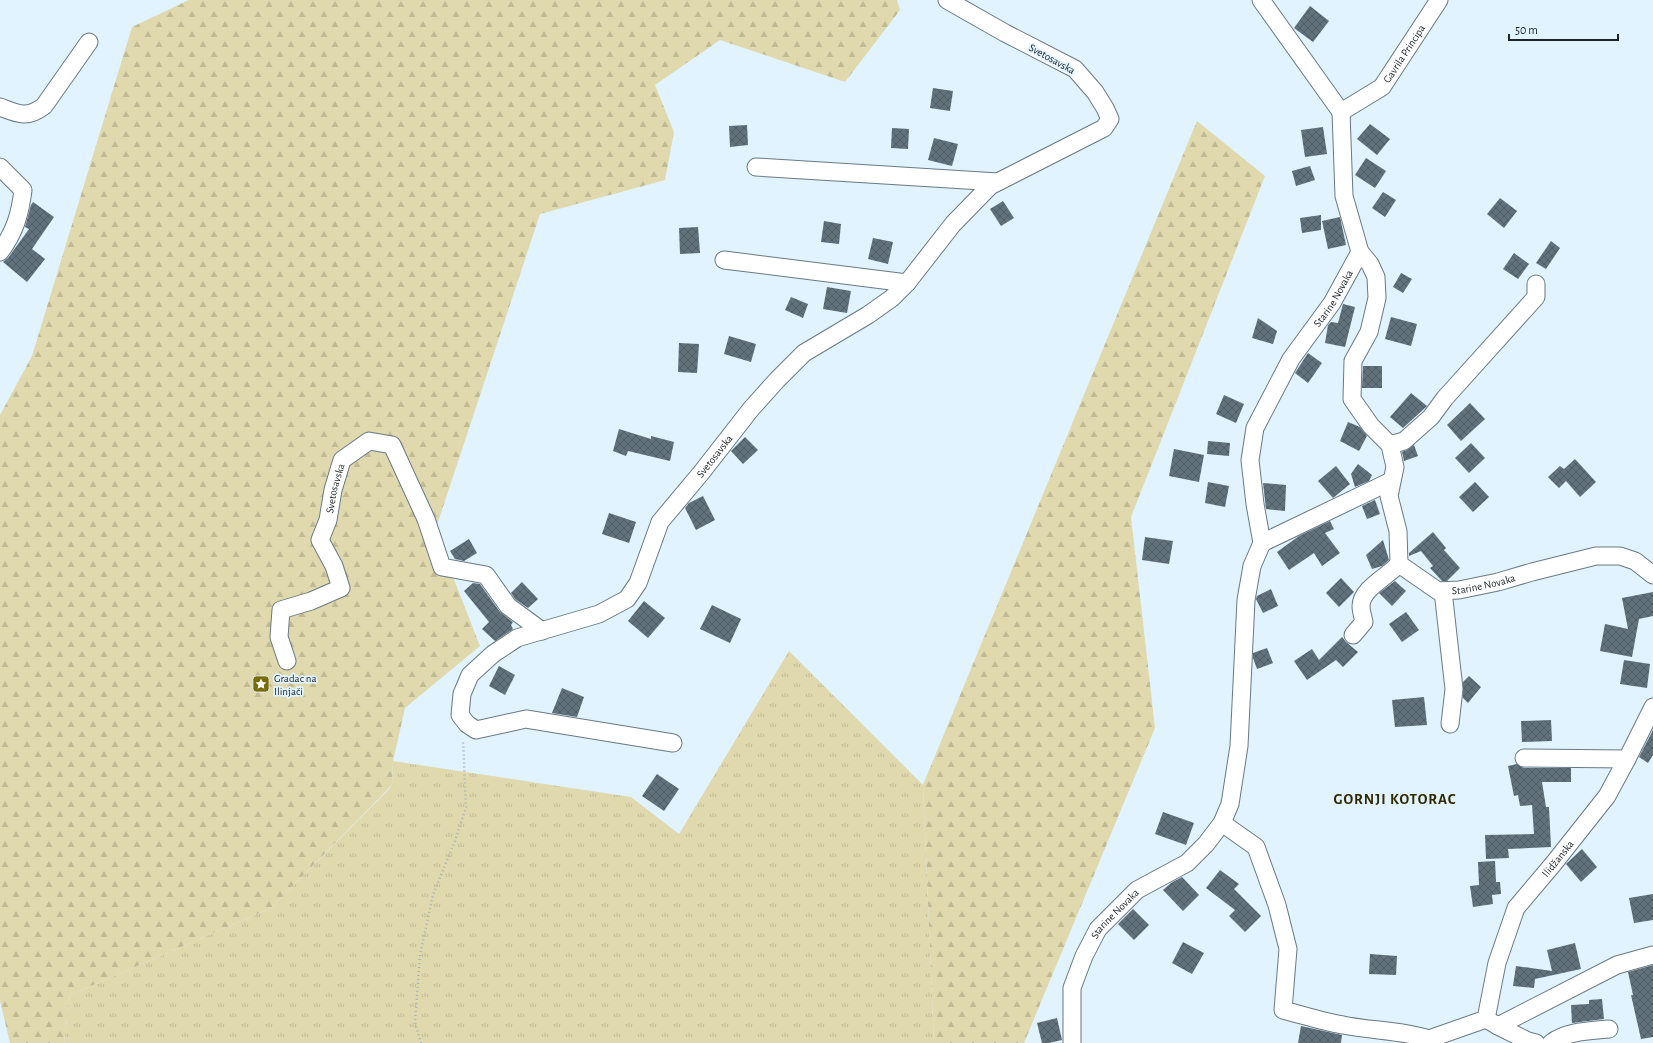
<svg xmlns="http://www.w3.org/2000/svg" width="1653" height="1043" font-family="'Alegreya Sans',sans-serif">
	<defs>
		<pattern id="grass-tufts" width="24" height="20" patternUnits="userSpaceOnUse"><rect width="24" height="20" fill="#e0d9ad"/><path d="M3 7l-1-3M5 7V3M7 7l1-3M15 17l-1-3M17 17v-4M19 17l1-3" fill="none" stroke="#c0ba95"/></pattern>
		<pattern id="forest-firs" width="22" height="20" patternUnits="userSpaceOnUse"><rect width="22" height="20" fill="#e0d9ad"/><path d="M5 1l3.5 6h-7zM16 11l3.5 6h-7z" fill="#c0ba95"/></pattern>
		<pattern id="building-cross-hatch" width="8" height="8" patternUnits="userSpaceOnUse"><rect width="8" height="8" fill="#61727c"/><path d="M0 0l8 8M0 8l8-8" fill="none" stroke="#4f5d66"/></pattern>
	</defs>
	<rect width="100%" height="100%" fill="#e0f3fe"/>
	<polygon fill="url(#grass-tufts)" points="789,651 923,785 934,1043 64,1043 70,995 271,908 392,786 393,761 631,797 679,834"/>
	<g fill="url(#forest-firs)">
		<polygon points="189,0 897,0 900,10 845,82 720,40 655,85 674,132 665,180 540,214 435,531 480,646 405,708 393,761 392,785 271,908 70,995 64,1043 10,1043 0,1001 0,415 32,356 132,27"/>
		<polygon points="1197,121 1265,176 1131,517 1155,728 1024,1043 934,1043 923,785"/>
	</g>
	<g fill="url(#building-cross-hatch)">
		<polygon points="1310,6 1329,21 1313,42 1294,28"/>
		<polygon points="933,88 953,91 950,111 930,108"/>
		<polygon points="1370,124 1390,139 1377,155 1357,139"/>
		<polygon points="747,125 748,145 730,147 729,126"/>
		<polygon points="1323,127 1327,154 1305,157 1301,130"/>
		<polygon points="892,128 909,129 908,149 891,148"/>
		<polygon points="934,138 958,144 952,166 928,160"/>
		<polygon points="1366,158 1386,171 1375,188 1355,175"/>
		<polygon points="1310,166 1315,180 1296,186 1292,171"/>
		<polygon points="1383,192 1396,200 1385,217 1372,208"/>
		<polygon points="1500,198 1517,211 1504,228 1487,214"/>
		<polygon points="1003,201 1014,218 1001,226 990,209"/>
		<polygon points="33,202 54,217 32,249 45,259 27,282 3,262 8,258 29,229 25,227 31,205"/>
		<polygon points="1321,215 1321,230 1302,233 1300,218"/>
		<polygon points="1340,217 1346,245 1328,249 1322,221"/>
		<polygon points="824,221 841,224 839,244 821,242"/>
		<polygon points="698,227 700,253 680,254 679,228"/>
		<polygon points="873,238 893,242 888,264 868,259"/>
		<polygon points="1551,241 1560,248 1546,269 1536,263"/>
		<polygon points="1514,253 1529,264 1518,279 1503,269"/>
		<polygon points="1401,273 1412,279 1403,293 1393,287"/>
		<polygon points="827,287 851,291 847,313 823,309"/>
		<polygon points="791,297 808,304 803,318 785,310"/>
		<polygon points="1343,304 1355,307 1345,347 1325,343 1328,325 1331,322 1338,323"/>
		<polygon points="1391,317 1417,324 1411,346 1385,339"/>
		<polygon points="1258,318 1277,331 1273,344 1252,338"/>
		<polygon points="729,336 756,344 751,362 724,354"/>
		<polygon points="679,343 699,344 697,373 678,372"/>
		<polygon points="1308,353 1322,363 1308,383 1295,373"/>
		<polygon points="1363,366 1382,366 1382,388 1362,388"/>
		<polygon points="1411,393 1427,406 1403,428 1390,417"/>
		<polygon points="1224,395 1244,404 1236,423 1216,414"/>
		<polygon points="1470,403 1485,419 1461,441 1447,425"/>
		<polygon points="1348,422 1360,427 1367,436 1359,451 1340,441"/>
		<polygon points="619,429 651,439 651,436 674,442 670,461 628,451 626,456 613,451"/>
		<polygon points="745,437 758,450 743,464 731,451"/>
		<polygon points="1208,441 1230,443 1229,456 1207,454"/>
		<polygon points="1471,443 1485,458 1469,473 1455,458"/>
		<polygon points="1414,445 1418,456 1404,461 1402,452 1407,450"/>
		<polygon points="1174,449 1204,455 1199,482 1169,476"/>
		<polygon points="1575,459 1596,482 1580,497 1566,481 1559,488 1548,477 1560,466 1564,469"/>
		<polygon points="1358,464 1372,475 1369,481 1355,487 1351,474"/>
		<polygon points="1336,466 1350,484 1333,498 1318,481"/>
		<polygon points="1208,482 1229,486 1225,507 1205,503"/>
		<polygon points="1475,482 1489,497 1473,512 1459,497"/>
		<polygon points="1263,483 1286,485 1285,511 1266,509"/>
		<polygon points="703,496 715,520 696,530 685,508 689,503"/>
		<polygon points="1375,500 1380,514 1367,519 1362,506"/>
		<polygon points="609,513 636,522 629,543 602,534"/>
		<polygon points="1330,521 1334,529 1325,533 1340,553 1322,566 1314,553 1289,570 1277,552 1299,536"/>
		<polygon points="1433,532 1446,548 1444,550 1460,568 1447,581 1442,581 1430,568 1433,566 1421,551 1409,556 1409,553"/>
		<polygon points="1145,537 1173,541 1169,564 1142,560"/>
		<polygon points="469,539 477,553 464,561 455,559 450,551"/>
		<polygon points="1383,540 1389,560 1382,566 1372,569 1366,555"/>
		<polygon points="1341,578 1354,592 1339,607 1326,593"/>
		<polygon points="1395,581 1406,591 1392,606 1379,593"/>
		<polygon points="522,582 538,599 528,608 515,599 511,593"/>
		<polygon points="473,583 480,584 500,612 513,622 511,625 513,629 495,641 482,629 489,622 464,591"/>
		<polygon points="1271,589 1278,606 1263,613 1256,599 1257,596"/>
		<polygon points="1653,592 1653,616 1639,619 1632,657 1600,651 1605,624 1628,629 1622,598"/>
		<polygon points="644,601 665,618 648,638 628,621"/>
		<polygon points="712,605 741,619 730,643 700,629"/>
		<polygon points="1406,612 1419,630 1402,642 1389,624"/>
		<polygon points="1342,637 1346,642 1358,652 1343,667 1336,660 1307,680 1294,661 1312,649 1319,660"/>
		<polygon points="1267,648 1273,663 1257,669 1253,658 1253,653"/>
		<polygon points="1624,660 1650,664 1647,688 1620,684"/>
		<polygon points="499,666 515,675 505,695 489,686"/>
		<polygon points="1469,676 1481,687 1468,703 1463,698 1463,682"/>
		<polygon points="562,688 584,697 577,717 552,713"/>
		<polygon points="1424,697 1427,725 1395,727 1392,700"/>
		<polygon points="1551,720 1552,741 1522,742 1521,721"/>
		<polygon points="1653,730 1653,755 1648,763 1639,757"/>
		<polygon points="1517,764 1524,768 1571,768 1571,782 1542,782 1546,807 1549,807 1551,847 1508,849 1509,858 1486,859 1485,835 1534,834 1532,805 1520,806 1518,795 1514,796 1508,766"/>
		<polygon points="657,774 679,789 664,811 642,796"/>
		<polygon points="1163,812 1194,823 1186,845 1155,834"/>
		<polygon points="1582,849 1597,867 1581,882 1566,864"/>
		<polygon points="1495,861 1496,882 1500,882 1501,894 1492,895 1493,904 1473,907 1470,886 1479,885 1478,862"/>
		<polygon points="1220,870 1239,884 1234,889 1261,916 1245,932 1229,916 1235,910 1206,888"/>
		<polygon points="1182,877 1199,895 1183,911 1163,890 1171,883"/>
		<polygon points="1653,894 1653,920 1634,923 1629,898"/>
		<polygon points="1133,909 1149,925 1134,940 1118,924"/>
		<polygon points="1183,942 1204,953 1192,974 1172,963"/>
		<polygon points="1575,943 1581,969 1535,979 1534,988 1513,986 1516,966 1552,971 1547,950"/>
		<polygon points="1370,954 1397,956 1396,975 1369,974"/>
		<polygon points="1653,965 1653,1037 1641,1039 1631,995 1633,995 1628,972"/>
		<polygon points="1602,999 1604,1019 1572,1023 1571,1005 1589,1004 1589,1000"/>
		<polygon points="1057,1018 1062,1040 1049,1043 1042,1043 1037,1023"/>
		<polygon points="1301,1026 1342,1035 1341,1043 1298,1043"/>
	</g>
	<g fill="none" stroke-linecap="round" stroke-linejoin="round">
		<g stroke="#687983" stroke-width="19">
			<g id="minor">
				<polyline points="1261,0 1341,112"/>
				<path d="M0,107C18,114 27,119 44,106L89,42"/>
				<path id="s1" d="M1341,112L1344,196L1360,252L1370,264L1376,277L1377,298L1369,332L1353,361L1352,399L1371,426L1390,445L1395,467L1389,496L1398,531L1399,564L1438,591L1459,590L1498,582L1532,572L1596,556H1620L1635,561L1653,575"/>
				<path id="s2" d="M1341,112L1382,87L1439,0"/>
				<path d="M0,167L23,190C20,214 15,232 0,252"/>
				<polyline points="756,167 998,182"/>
				<polyline points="724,260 907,283"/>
				<polyline points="1390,445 1404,441 1431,417 1445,398 1536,297 1536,284"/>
				<polyline points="1262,543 1391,481"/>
				<polyline points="1443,591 1454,689 1450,724"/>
				<path d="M1353,635L1364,622C1363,617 1361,611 1361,606C1361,589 1388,576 1399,564"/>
				<path id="s3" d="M287,661L279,637L281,610L311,601L341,588L334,566L320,540L328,520L333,490L342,460L369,441L392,445L426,519L442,567L486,575L508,606L542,631"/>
				<path id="s4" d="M673,743L526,719L476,730L467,724L460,715L462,694L470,675L493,654L517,638L599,614L627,599L638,583L660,522L701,473L751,409L777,380L804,353L868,315L892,298L907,283L953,224L990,186L1104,128L1110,119L1105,108L1095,92L1075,69L1005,33L947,0"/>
				<polyline points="1524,758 1627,759"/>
				<path d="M1222,823L1256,847L1277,905L1288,949L1283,1010C1303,1015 1323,1022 1343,1025C1372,1031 1401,1030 1429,1039"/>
				<polyline points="1486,1019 1498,1026 1617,965 1653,955"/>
				<polyline points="1498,1026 1528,1041 1536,1043"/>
				<path id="s5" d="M1072,1043V988L1084,956L1098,929L1137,890L1187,863L1206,844L1222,823L1230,804L1239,746L1246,600L1252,566L1262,543L1255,504L1250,460L1255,428L1291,359L1332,303L1360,252"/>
				<path id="s6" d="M1425,1043L1429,1039L1486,1019L1497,963L1516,908L1554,863L1607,796L1627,759L1653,707"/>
				<path d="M1551,1043C1567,1031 1589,1031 1609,1029"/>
			</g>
		</g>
		<polyline stroke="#a4b4bd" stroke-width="2.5" stroke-dasharray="1 3" stroke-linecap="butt" points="421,1043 415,1022 420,955 433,895 455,841 466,807 463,740"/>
		<use href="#minor" stroke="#fff" stroke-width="17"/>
	</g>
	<defs>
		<g id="sight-square" transform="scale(0.9)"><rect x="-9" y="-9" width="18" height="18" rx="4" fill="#796b05" stroke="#e0f3fe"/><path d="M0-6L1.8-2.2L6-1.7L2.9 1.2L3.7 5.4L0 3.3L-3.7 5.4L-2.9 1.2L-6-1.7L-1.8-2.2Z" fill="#fff"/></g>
	</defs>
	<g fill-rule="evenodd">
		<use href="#sight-square" x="261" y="684"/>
	</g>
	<g text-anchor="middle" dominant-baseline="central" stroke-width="3.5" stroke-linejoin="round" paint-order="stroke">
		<g font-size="11" fill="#1c2327" stroke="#e0f3fe">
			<text stroke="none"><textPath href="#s2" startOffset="88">Gavrila Principa</textPath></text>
			<text transform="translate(1052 59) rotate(29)">Svetosavska</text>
			<text stroke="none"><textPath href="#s5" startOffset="838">Starine Novaka</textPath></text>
			<text stroke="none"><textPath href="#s4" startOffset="611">Svetosavska</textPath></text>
			<text stroke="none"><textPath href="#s3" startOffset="223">Svetosavska</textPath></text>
			<text stroke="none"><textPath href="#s1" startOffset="574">Starine Novaka</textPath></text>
			<text stroke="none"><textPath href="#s6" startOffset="246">Ilidžanska</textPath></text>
			<text stroke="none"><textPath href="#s5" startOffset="142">Starine Novaka</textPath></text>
		</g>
		<g font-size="11" fill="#1c2327" stroke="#e0f3fe" text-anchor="start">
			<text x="274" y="678">Gradac na<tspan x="274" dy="13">Ilinjači</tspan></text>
		</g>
		<g font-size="15" font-weight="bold" letter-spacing="1" fill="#312a00" stroke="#e0f3fe">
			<text x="1395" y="799">GORNJI KOTORAC</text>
		</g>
	</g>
	<path d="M1509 34v6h109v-6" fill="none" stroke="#1c2327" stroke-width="2"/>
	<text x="1515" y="34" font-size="12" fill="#1c2327" stroke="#e0f3fe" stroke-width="3" paint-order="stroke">50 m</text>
</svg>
